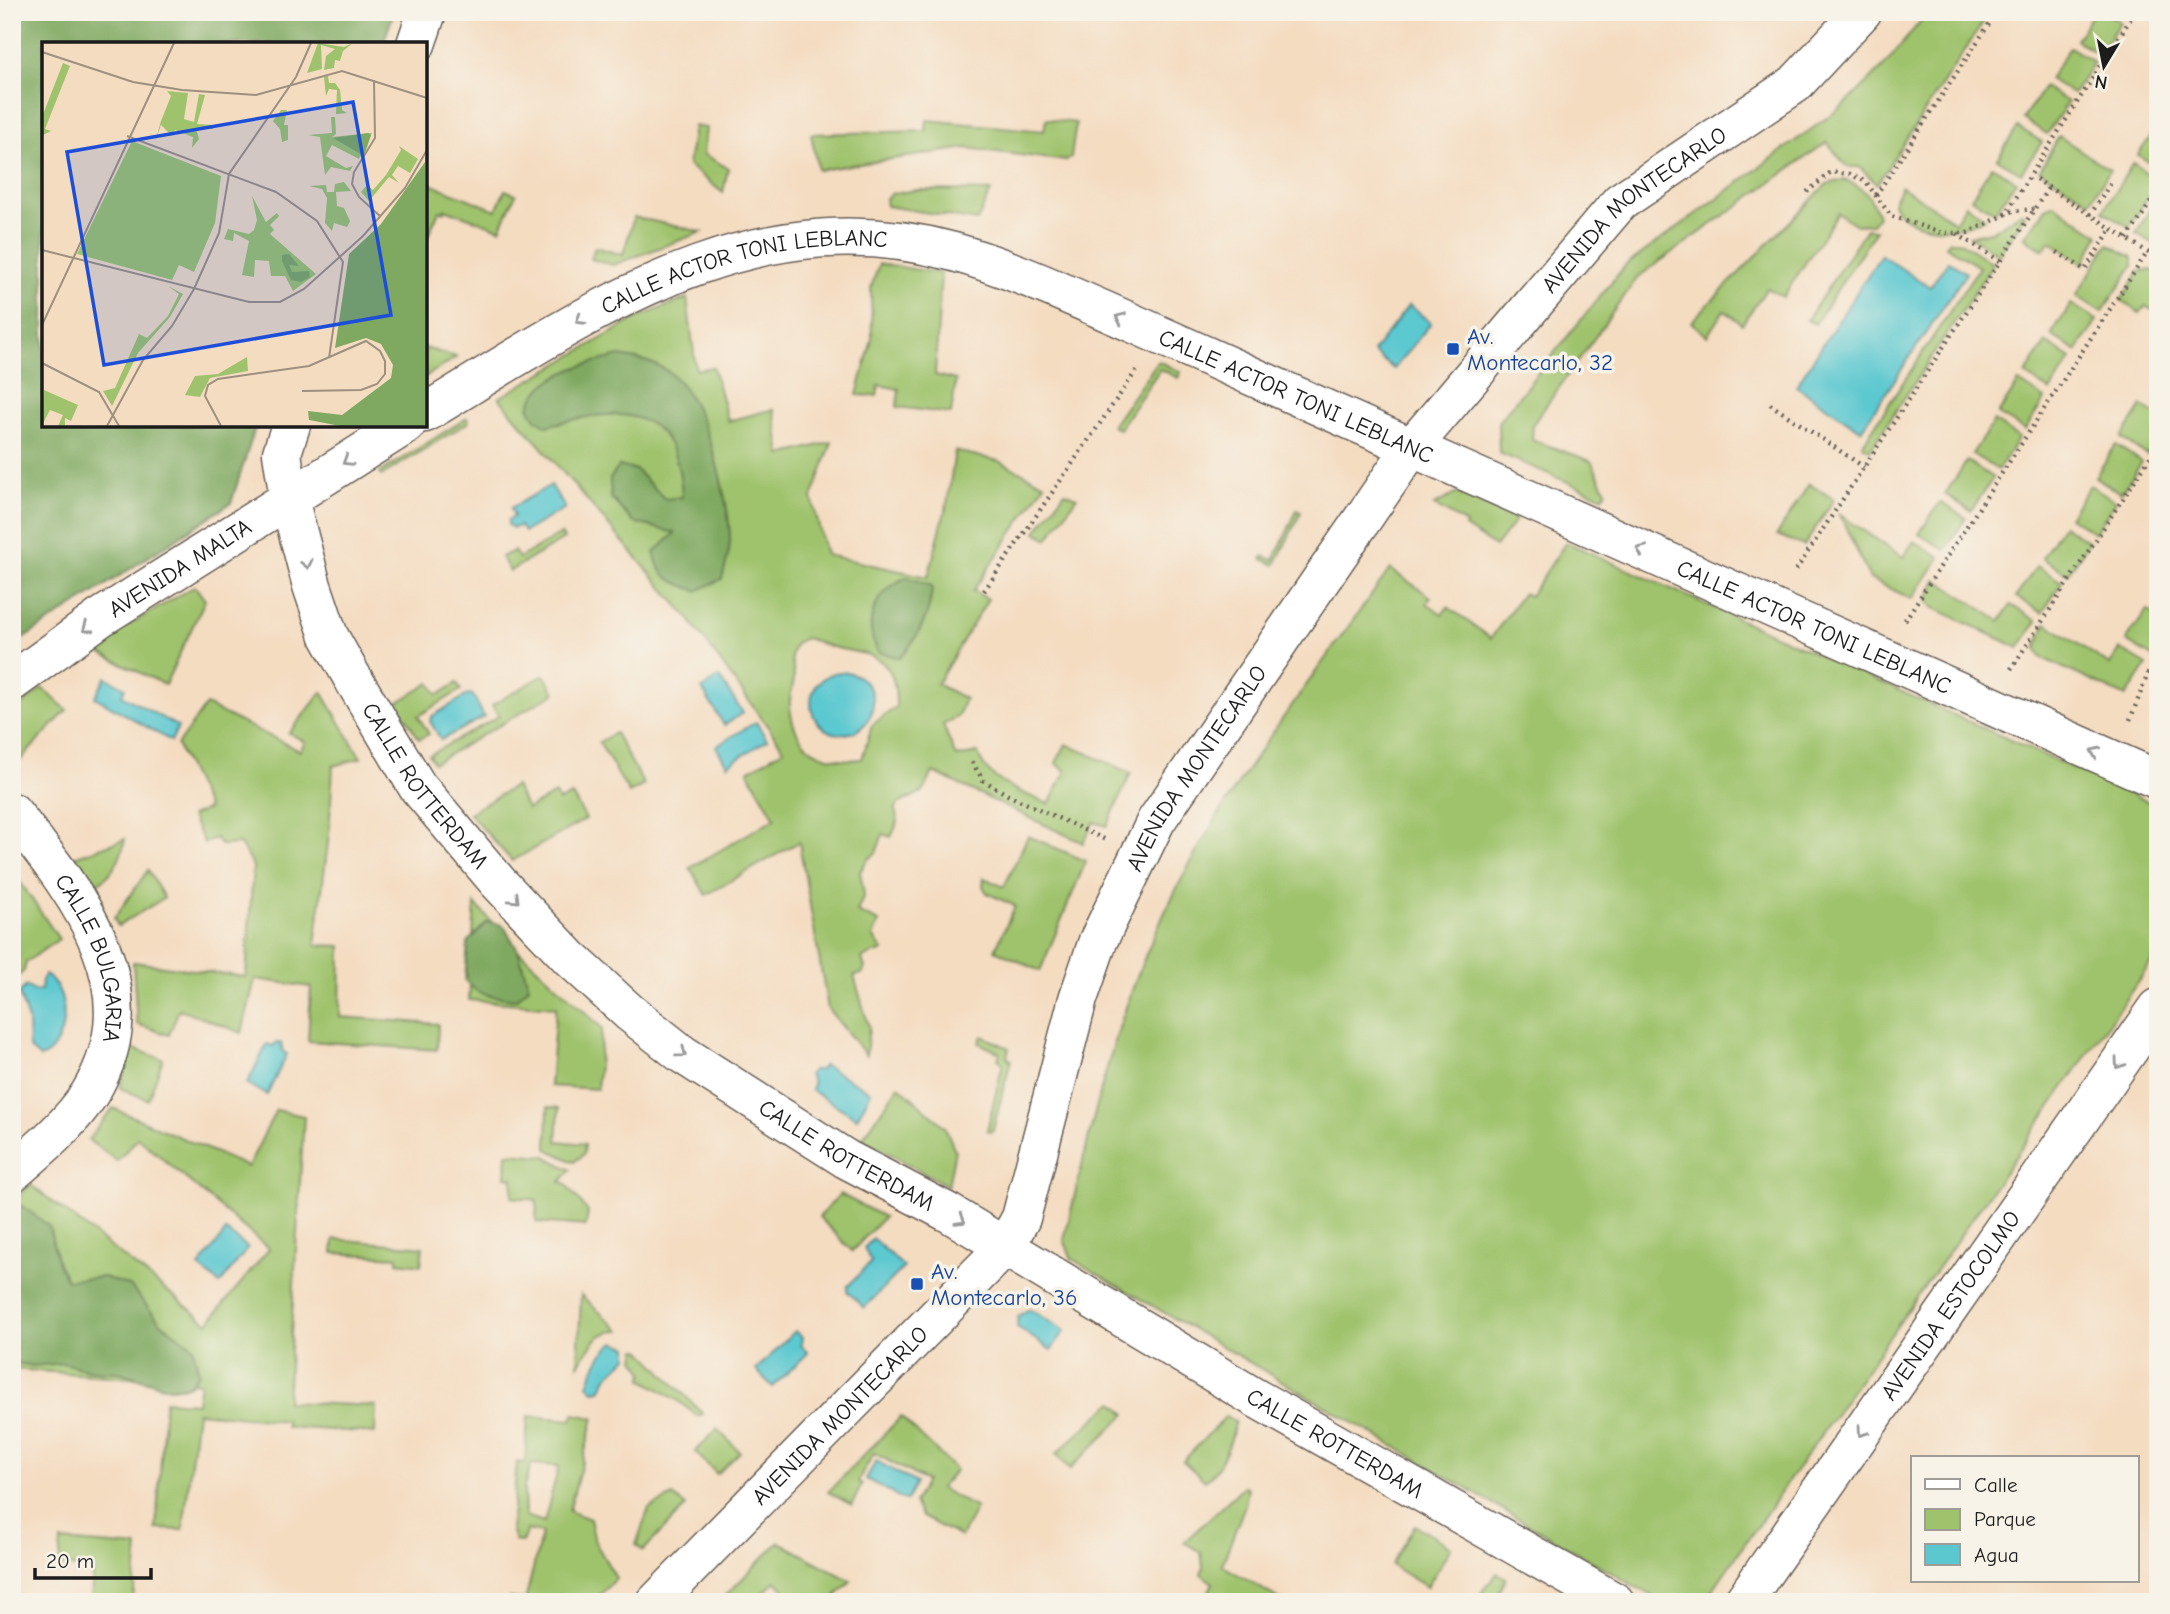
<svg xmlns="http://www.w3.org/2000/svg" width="2170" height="1614" font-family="'Comic Neue',sans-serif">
	<rect width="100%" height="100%" fill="#f7f3e8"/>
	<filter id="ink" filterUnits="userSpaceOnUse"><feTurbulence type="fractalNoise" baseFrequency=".0143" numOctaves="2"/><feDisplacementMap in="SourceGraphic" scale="14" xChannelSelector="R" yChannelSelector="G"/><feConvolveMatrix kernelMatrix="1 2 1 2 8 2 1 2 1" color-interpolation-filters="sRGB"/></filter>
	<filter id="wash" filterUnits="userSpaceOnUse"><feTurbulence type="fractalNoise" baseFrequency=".00686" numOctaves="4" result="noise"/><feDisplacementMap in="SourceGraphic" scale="28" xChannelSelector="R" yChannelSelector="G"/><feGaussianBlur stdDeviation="1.57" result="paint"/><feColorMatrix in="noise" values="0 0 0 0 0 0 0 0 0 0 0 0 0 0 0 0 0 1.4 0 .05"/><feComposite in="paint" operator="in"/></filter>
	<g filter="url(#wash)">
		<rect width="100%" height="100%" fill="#f4dcc1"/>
		<g fill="#9fc36c" stroke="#5e7044" stroke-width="2" fill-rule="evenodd">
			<polygon points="1928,12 1990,12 1877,184 1859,167 1847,167 1827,142 1638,277 1533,424 1532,440 1591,461 1606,491 1603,497 1499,453 1498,422 1625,266 1847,103 1884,66"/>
			<polygon points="2094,12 2104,12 2120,22 2099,54 2076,40"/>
			<polygon points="2070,47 2094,62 2073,94 2049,79"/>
			<polygon points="2044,87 2068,102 2047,134 2023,119"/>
			<polygon points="1046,119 1076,123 1071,157 1066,161 967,148 818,170 811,134 926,131 927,120 1044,131"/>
			<polygon points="694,126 706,128 703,154 728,168 723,193 688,165"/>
			<polygon points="2158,126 2158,168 2138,155"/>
			<polygon points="2018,127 2042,142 2021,173 1997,159"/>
			<polygon points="2059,136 2110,170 2090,202 2040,170"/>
			<polygon points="2133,163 2158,181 2129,227 2103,211"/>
			<polygon points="1992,166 2016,181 1995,212 1971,198"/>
			<polygon points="425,174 428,183 496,210 505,190 516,194 500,229 445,209 444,212 439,211 425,242"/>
			<path d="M1844,180C1864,187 1871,196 1878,216L1872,224L1857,225L1838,213L1783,297L1767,288L1742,324L1724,310L1707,336L1691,322L1827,184Z"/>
			<path d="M1901,186L1955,222L1966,205L1985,218C1961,234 1906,233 1893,203Z"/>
			<polygon points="917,190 991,191 977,221 886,206 885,199 891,194"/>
			<polygon points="2156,200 2158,202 2158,246 2136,233"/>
			<polygon points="2054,204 2099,235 2083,264 2050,241 2043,250 2024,237 2046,208"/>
			<polygon points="2020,213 2025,215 1999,255 1970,236 1994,230"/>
			<polygon points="634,217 702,232 613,265 591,259 595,247 623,255"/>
			<polygon points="1866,229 1876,230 1815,324 1807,320"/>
			<polygon points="1950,241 1959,241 1993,264 1870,450 1862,445 1979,267 1946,246"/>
			<polygon points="2108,244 2133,257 2133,266 2102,312 2076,296"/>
			<polygon points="879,264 941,273 935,375 956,380 951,414 897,407 899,389 879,385 877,396 857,395 872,339 871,288"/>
			<polygon points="2152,270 2158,274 2158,313 2145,306 2140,313 2121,300 2140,271"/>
			<path d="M687,298L696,370L713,367L728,421L774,409L781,455L832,442L812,498L826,555L928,577L947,504L955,451L999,461L1045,484L973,591L988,599L937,684L965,699L958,716L943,725L956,757L978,753C986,782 1024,793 1049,804L1066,771L1056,763L1066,744L1131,773L1107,826L1094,822L1083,843L933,772L924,791L898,804L895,810L898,822L891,837L883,834L876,853L867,860L860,872L864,895L857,912L879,922L873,937L883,950L862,958L865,968L862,974L854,976L869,1027L866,1055L828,1009L799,842L706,895L690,868L775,818L748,771L784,749L687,616L499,398L637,318ZM805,638C815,640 823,645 832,647C873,656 897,654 896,707L872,725L862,759C822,763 794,749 790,706C789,696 793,688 794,679C795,662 786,662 796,643Z"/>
			<polygon points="2071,304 2097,320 2077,351 2051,335"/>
			<polygon points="2046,342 2071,359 2050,391 2025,374"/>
			<polygon points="425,348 457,357 425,377"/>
			<polygon points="1158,361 1181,372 1178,378 1160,369 1119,429 1112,426"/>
			<polygon points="2019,382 2045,399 2025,430 1998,414"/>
			<polygon points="2142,406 2158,416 2158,438 2147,455 2121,438"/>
			<polygon points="467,418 469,422 381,476 379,473"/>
			<polygon points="1994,421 2019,438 1998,470 1972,454"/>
			<polygon points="2116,445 2142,462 2121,493 2095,477"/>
			<polygon points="1967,461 1993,478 1971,511 1945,494"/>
			<polygon points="1809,484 1834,499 1804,546 1777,535"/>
			<polygon points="2090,485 2116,501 2095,533 2069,517"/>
			<polygon points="1065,492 1077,497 1048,539 1036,532"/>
			<polygon points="1457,493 1516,520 1495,547 1465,527 1466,524 1434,505"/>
			<polygon points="1940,502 1966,518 1945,550 1919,534"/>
			<polygon points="1297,510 1301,512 1275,565 1262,559 1263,556 1274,560"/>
			<polygon points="1840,515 1903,557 1914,541 1940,557 1912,599 1870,579"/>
			<polygon points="2063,525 2089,542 2068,574 2042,558"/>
			<polygon points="561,534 564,539 510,571 501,557 514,551 519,558"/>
			<path d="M1566,542L2158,806V953L1704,1602H1662L1072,1259L1064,1240C1087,1145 1107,1050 1144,959C1202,817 1301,694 1390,569L1431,597L1427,603L1442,614L1448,607L1491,638L1523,593L1530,596Z"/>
			<polygon points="2037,566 2062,582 2042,613 2016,597"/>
			<polygon points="1936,579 2000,621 2011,605 2037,621 2019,648 1934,608 1927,601"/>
			<polygon points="195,586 205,600 165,685 90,648"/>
			<polygon points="2147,610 2158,617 2158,648 2152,657 2126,641"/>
			<polygon points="2046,623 2110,665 2120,649 2147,665 2126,697 2042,658 2036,649"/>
			<polygon points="544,675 555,693 434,763 429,755 499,716 492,705"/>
			<polygon points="430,683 438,695 457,683 461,690 418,716 429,734 419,739 397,703"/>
			<polygon points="42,688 67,710 12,769 12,713"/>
			<polygon points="322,692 361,758 333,766 329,835 315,945 341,946 340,1017 438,1024 437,1050 308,1041 311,987 255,979 242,1033 179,1009 169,1035 137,1024 133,962 246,977 253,866 240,844 220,845 216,838 204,843 191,816 208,809 177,745 206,705 300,751 305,742 289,733"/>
			<polygon points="615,733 644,785 629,793 599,742"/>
			<polygon points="515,786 527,809 555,794 559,801 572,795 586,819 512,861 469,813"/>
			<polygon points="1028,836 1086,861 1040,971 995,950 1015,906 987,893 983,886 984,878 1004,887"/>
			<path d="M125,839C122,857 112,877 95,885L74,857Z"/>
			<polygon points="12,870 59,939 26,962 24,971 12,981"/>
			<polygon points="148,870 164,898 118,926 114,918"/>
			<polygon points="475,904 516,948 602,1028 597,1089 550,1086 556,1007 469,1000"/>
			<polygon points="982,1036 1009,1048 1007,1057 1011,1060 993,1130 990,1132 987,1130 1003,1063 998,1059 1000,1053 979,1043"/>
			<polygon points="131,1048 163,1059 148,1100 120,1088"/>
			<polygon points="899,1086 945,1127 955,1150 948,1186 862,1139"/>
			<polygon points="548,1107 559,1108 557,1141 585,1144 584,1154 574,1162 547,1149"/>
			<polygon points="113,1108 248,1167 276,1110 304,1116 287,1402 376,1406 375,1433 286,1427 286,1421 197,1412 183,1530 156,1529 165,1401 197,1403 200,1383 12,1369 12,1200 31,1185 208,1323 269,1249 138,1138 117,1161 88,1140"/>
			<polygon points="507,1153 545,1156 571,1170 560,1182 565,1183 588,1212 586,1226 536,1222 537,1200 512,1197 513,1178 506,1177"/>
			<polygon points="840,1194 884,1217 852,1251 819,1217"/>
			<polygon points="334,1239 423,1247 421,1265 398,1262 398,1257 333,1253"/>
			<path d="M581,1295L620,1331C596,1330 590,1348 578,1365Z"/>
			<polygon points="637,1349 641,1350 703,1414 697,1416 677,1400 642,1379 644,1372 635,1359"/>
			<polygon points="1113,1402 1126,1414 1070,1469 1056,1454"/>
			<path d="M574,1414L594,1418L569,1511L590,1519L595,1542L616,1578L593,1602H509V1598L525,1601L542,1533L527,1530L522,1542L515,1541L511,1529L517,1462L525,1463L528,1416L572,1420ZM531,1464L559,1466L544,1522L525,1516L524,1488Z"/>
			<path d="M1226,1416L1235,1422C1231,1445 1223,1465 1205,1481L1183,1461Z"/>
			<polygon points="901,1417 956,1470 940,1488 976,1508 961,1537 922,1517 914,1503 926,1481 874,1453 858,1481 862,1484 852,1505 828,1492"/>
			<polygon points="717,1429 740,1452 717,1474 695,1452"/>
			<polygon points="1244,1486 1248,1488 1245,1505 1222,1565 1284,1602 1204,1602 1213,1583 1201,1574 1203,1568 1201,1552 1184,1542"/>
			<polygon points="673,1496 686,1506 643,1551 636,1545 649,1508"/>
			<polygon points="1415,1525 1451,1547 1427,1587 1391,1565"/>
			<polygon points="61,1541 138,1547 133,1602 91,1602 93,1569 59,1566"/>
			<polygon points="779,1542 851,1581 830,1602 797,1602 775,1581 755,1602 729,1602 724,1597"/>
			<path d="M1497,1573L1506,1578L1495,1602H1476C1480,1590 1490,1584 1497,1573Z"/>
		</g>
		<g fill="#7fa960" stroke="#4e623e" stroke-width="2">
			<polygon points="12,12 394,12 383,44 44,44 44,425 256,425 231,503 12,646"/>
			<path d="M620,356C637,359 656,362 670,373C705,401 728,493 730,537C731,550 725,566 722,579L697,591C672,581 661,580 654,553L675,533L633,522L611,498L610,479L619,466L636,470L665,499L682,497C678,404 620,406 547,426L536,419L529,407C541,373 588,363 620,356Z"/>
			<path d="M907,577L932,586C931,614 919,637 900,658L878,652C861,620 876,591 907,577Z"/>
			<path d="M487,922L503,925L518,950L529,987L517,999C496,996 478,998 465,980L468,942Z"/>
			<polygon points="12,1205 22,1206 49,1226 58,1264 67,1280 104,1277 130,1286 161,1323 193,1346 199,1374 188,1386 170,1388 119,1372 92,1371 63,1363 32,1366 12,1362"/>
		</g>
		<g fill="#5bc8d0" stroke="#3c7276" stroke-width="2">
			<polygon points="1881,255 1930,287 1948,261 1966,273 1861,430 1796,386"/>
			<polygon points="1409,305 1431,323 1394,369 1373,352"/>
			<polygon points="551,485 565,508 524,532 520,526 513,528 508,525 508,520 514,516 511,508"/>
			<circle cx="842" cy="703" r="31"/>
			<polygon points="106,677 125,688 122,695 178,727 171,741 95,697"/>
			<polygon points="719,677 743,713 724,725 702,689"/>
			<polygon points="469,694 473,695 484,717 441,740 430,721 431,717"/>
			<polygon points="756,722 767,740 727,765 716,746"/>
			<path d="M45,975C73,990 68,1048 40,1058L29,1048L28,1021L19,993L26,986L34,991L41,990L42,980Z"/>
			<polygon points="276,1043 281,1043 283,1052 287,1054 267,1095 247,1084 267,1044 273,1046"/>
			<polygon points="824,1065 871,1092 857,1118 811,1090 813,1083 809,1074 814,1070 820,1070"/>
			<polygon points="226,1231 248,1248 220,1284 199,1267"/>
			<polygon points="873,1239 904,1267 864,1308 847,1291 847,1287 871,1262 864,1248"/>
			<polygon points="1029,1309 1065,1331 1051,1350 1017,1327 1018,1317"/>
			<polygon points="795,1331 802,1337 801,1345 808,1353 773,1387 756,1370"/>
			<path d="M615,1342L628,1347V1357L608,1376L600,1390L594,1391L588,1385C593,1370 601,1350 615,1342Z"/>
			<polygon points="876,1461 916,1483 906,1501 866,1479"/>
		</g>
	</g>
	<g filter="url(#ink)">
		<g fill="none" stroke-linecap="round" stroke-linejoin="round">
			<g stroke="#685f56" stroke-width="41">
				<g id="minor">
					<polyline points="416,44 427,12"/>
					<path id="s1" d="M425,413C590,313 751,196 954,252C1017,270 1077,299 1137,325L2158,780"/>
					<path id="s2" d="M291,425L282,453L289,499L312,586L329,636L352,677L417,786L498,882L570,958L629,1012L682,1054L846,1159L949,1213L1252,1396L1615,1602"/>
					<path id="s3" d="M12,682L100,618L406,425"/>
					<path id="s4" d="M12,812C76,893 154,987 90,1093C71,1123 39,1150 12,1173"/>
					<path id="s5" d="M656,1602L1005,1247L1021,1218L1078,999L1098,941L1156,821L1412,447L1620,202L1795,84L1862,12"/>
					<path id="s6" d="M1743,1602L2158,1008"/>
				</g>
			</g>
			<g stroke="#685f56" stroke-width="4.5" stroke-dasharray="2 5" stroke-linecap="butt">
				<polyline points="2036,179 2158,259"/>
				<polyline points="1807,192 1831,172 1850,174 1866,182 1891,216 1942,233 1967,233 2013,211 2034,209"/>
				<polyline points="1876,195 1997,12"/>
				<polyline points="2005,215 2135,12"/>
				<polyline points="2090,215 2111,183"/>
				<polyline points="1957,234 2000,261"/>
				<polyline points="2127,239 2158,191"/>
				<polyline points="2057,252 2085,270 2111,229"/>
				<polyline points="2153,317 2158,319"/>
				<polyline points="1770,404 1864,467"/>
				<polyline points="1796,570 2049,187"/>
				<polyline points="984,591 1139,367"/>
				<polyline points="1905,620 2147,253"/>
				<polyline points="2011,669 2158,445"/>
				<polyline points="2130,720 2149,671 2158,657"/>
				<polyline points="972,762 983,780 1008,795 1106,840"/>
			</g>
			<use href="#minor" stroke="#fff" stroke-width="38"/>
		</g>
		<defs><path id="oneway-chevron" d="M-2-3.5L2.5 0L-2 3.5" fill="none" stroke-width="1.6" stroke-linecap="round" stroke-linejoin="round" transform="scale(1.75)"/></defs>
		<g stroke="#999">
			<use href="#oneway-chevron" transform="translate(1120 318) rotate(-157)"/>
			<use href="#oneway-chevron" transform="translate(580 320) rotate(149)"/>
			<use href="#oneway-chevron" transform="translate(347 461) rotate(148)"/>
			<use href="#oneway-chevron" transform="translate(1641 550) rotate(-156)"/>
			<use href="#oneway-chevron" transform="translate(307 564) rotate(77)"/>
			<use href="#oneway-chevron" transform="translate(87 628) rotate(144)"/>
			<use href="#oneway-chevron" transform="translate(2095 752) rotate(-156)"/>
			<use href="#oneway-chevron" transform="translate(515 899) rotate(45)"/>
			<use href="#oneway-chevron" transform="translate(682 1053) rotate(36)"/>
			<use href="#oneway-chevron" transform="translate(2119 1064) rotate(125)"/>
			<use href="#oneway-chevron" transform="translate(961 1220) rotate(31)"/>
			<use href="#oneway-chevron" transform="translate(1862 1432) rotate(125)"/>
		</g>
	</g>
	<g fill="#1a4fb4" stroke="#f7f3e8" stroke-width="2.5">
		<rect x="1446" y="342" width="14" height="14" rx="3.5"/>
		<rect x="910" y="1277" width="14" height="14" rx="3.5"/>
	</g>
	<g text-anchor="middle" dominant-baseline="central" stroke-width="7" stroke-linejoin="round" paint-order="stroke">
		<g font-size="23" fill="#1c1c1c" stroke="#f7f3e8">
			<text stroke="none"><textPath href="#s5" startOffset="1732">AVENIDA MONTECARLO</textPath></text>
			<text stroke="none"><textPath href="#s1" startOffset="355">CALLE ACTOR TONI LEBLANC</textPath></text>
			<text stroke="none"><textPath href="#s1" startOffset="943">CALLE ACTOR TONI LEBLANC</textPath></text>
			<text stroke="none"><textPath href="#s3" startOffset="203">AVENIDA MALTA</textPath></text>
			<text stroke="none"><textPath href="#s1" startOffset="1510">CALLE ACTOR TONI LEBLANC</textPath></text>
			<text stroke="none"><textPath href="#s5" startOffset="1018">AVENIDA MONTECARLO</textPath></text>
			<text stroke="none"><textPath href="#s2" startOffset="397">CALLE ROTTERDAM</textPath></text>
			<text stroke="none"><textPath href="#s4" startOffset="170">CALLE BULGARIA</textPath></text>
			<text stroke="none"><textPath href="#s2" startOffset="964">CALLE ROTTERDAM</textPath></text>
			<text stroke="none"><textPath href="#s6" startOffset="362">AVENIDA ESTOCOLMO</textPath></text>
			<text stroke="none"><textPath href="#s5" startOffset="262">AVENIDA MONTECARLO</textPath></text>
			<text stroke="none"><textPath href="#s2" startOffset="1531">CALLE ROTTERDAM</textPath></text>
		</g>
		<g font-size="23" fill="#164399" stroke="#f7f3e8" text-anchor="start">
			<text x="1467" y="336">Av.<tspan x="1467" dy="26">Montecarlo, 32</tspan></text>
			<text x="931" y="1271">Av.<tspan x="931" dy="26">Montecarlo, 36</tspan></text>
		</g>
	</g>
	<g transform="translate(42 42)">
		<rect width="385" height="385" fill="#f4dcc1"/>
		<path d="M276,1L302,5L311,1L301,9L298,19L293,18L292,26L282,28L284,14L293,7L279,3L280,27L265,31ZM21,21L28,24L3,87L9,89L1,93L0,101V75ZM286,34L287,41H293L298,48L300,68L305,71L294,72L295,48L287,47L284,54L282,35ZM125,49L146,51L142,77L152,80L157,52L163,53L155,82L172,83L171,87H154L157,97L150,106L151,95L133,88L130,94L119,83L113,100L119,79L129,54ZM239,68H245L242,83H246V98L240,100L238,87L231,79ZM289,75H293L294,92L290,95L330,91L317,117L290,103L284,114L304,126L311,124L308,129L289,125L283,133L278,95L266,93L290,91ZM90,99L179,134L173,181L152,230L137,223L130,238L35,212ZM357,104L376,117L368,131L356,124L350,133L357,141L347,135L327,159L319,150L325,143L331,148L344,133L359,108ZM302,140L309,149L294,150L295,164L302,166L308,179L305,185L292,181L290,189L283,181L285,156L280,147L267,144L284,143L285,150H292L293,142ZM210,154L224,180L235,171L237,174L228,183L232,188L228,192L274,232L251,249L243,234H229L227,219L213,218L212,235L200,233L207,199L192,191L191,199L182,197L186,187L207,192L212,188L215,178ZM126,244L141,252L128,275L96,311L70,364L61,349L73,346L97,292L105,296L126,274L137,252ZM205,315L206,329L168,336L158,355L143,353L153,334L176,332ZM2,348L36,363L29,379L23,376V384H16L21,373L8,368L0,383Z" fill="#9fc36c"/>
		<path d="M326,91L329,93L322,114L291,96ZM383,120L385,384H298L267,378L266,369L300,373L349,336L351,323L339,302L324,296L293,306L307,212L339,182ZM247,212L257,224L247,223L250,230L267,229L268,235L259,240L249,238L240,219V213Z" fill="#7fa960"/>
		<path fill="none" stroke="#9e8f7f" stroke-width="2" d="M0,10L91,40L140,48L214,53L300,29L385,56M332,38L333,96L312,130L310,142L317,155L339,175M85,94L234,150L275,179L301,220L287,316M0,208L207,260H238L262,247L321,194L363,146L385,108M0,283L132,1M0,321L57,350L77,384M65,384L101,318L130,284L152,247L177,191L187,132L254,35L269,1M179,384L163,354L166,343L176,337L267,324L324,299L338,309L343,319V332L335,342L319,348L260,349"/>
		<path fill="#1d4ed8" fill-opacity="0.15" stroke="#1d4ed8" stroke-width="3.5" d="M311,60L349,273L62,323L25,110Z"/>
		<rect width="385" height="385" fill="none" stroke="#1c1c1c" stroke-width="3.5"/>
	</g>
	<rect width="2170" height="1614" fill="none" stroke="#f7f3e8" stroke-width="42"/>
	<rect x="1911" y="1456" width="228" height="126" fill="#f7f3e8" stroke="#9f9d96" stroke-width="2"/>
	<rect x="1925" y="1479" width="35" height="10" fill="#ffffff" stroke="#9f9d96" stroke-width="2"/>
	<text x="1974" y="1492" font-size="21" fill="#1c1c1c">Calle</text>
	<rect x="1925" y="1509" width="35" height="21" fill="#9fc36c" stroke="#9f9d96" stroke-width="2"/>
	<text x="1974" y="1526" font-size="21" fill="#1c1c1c">Parque</text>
	<rect x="1925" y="1544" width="35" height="21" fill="#5bc8d0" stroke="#9f9d96" stroke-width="2"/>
	<text x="1974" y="1562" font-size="21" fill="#1c1c1c">Agua</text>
	<g transform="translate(2104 66) rotate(190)" stroke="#f7f3e8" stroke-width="5" paint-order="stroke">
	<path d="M0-5L12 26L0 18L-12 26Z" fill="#1c1c1c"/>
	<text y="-10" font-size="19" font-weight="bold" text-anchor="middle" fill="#1c1c1c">N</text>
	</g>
	<path d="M35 1568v10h116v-10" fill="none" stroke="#1c1c1c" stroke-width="3.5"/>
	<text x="46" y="1568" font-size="21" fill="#1c1c1c" stroke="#f7f3e8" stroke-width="5" paint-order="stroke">20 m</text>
</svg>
